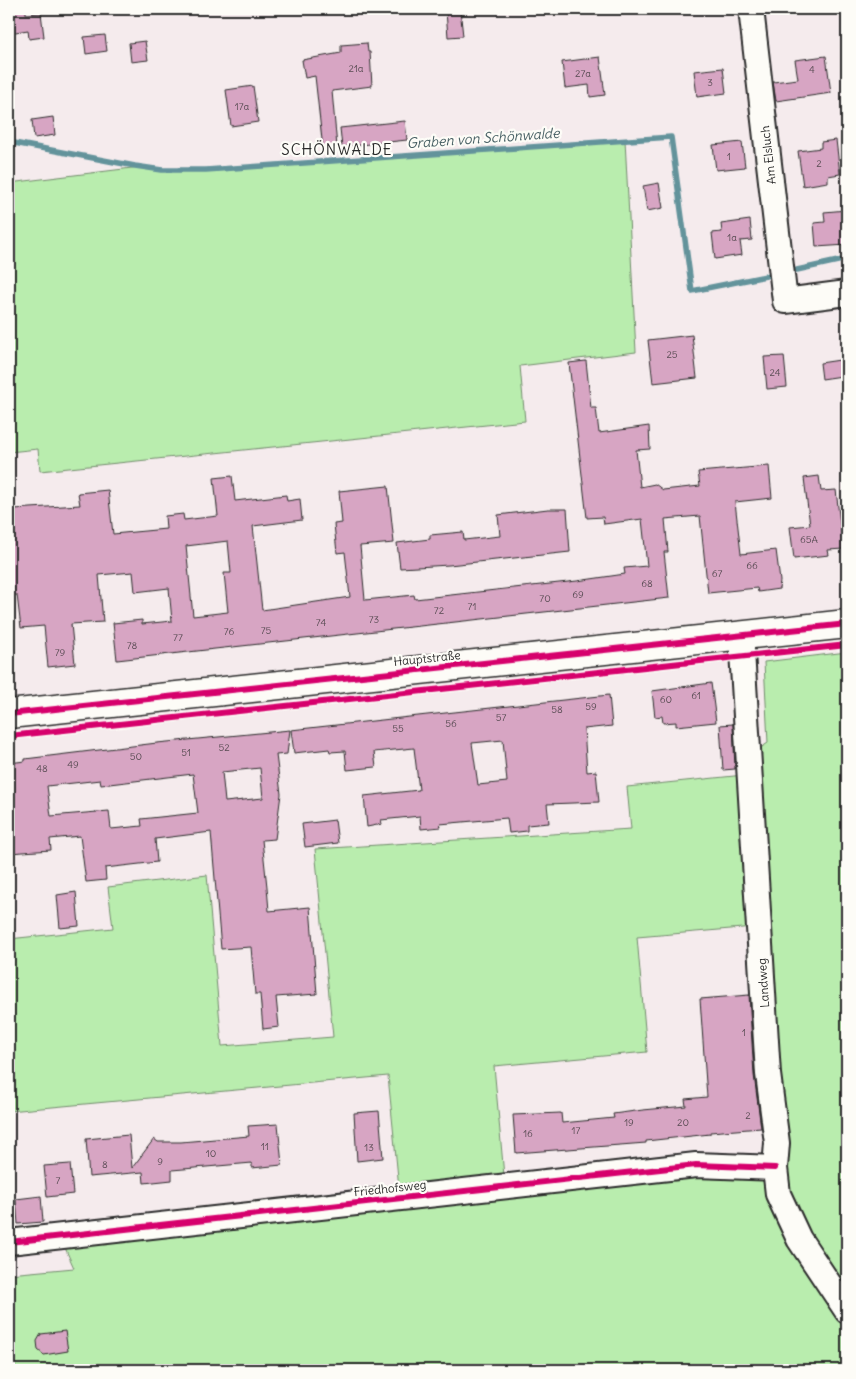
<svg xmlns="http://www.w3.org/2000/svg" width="856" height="1379" font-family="Delius,sans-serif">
	<rect width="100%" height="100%" fill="#f5ebed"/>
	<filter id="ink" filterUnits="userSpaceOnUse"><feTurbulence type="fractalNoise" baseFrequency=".02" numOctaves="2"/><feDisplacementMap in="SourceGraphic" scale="10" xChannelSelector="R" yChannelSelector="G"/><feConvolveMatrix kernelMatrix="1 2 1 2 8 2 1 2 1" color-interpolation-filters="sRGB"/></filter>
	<g filter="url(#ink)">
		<g fill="#b9edae" stroke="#728c6c">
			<polygon points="625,140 636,352 520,366 525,421 40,471 38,449 9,452 9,183 140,167 162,170 206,170"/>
			<polygon points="847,652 847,1296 778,1194 753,753 768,743 764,662"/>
			<polygon points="744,775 754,927 637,937 647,1052 494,1066 504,1176 399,1188 388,1076 9,1111 9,939 113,928 108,887 207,875 222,1046 333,1037 315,849 631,829 627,787"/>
			<polygon points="696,1167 773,1170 847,1315 847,1368 841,1370 9,1370 9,1274 74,1268 62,1241"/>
		</g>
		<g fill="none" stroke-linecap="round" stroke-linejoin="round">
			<g stroke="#63939b" stroke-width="5.5">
				<polyline points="9,142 135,166 162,170 206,170 671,137 692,291 766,276"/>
				<polyline points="797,270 847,259"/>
				<polyline points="9,1355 14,1370"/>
			</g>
		</g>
		<g fill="#d7a5c3" stroke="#2b2b2b" fill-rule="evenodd">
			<polygon points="9,9 26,9 26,14 41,13 44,37 29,39 28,30 9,33"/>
			<polygon points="460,9 463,36 448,37 446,11"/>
			<polygon points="105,35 107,51 86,54 84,37"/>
			<polygon points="145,41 148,60 131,62 129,43"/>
			<polygon points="367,43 368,52 370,52 372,86 332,91 337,147 323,149 315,76 305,78 302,60 341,53 341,45"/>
			<polygon points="826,56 831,93 776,101 773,82 798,79 795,60"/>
			<polygon points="600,57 605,95 590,97 589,85 565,88 562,62"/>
			<polygon points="723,68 726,93 697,97 694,71"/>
			<polygon points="253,86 258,122 231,126 226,90"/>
			<polygon points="53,117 55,135 34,138 32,120"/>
			<polygon points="405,121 407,140 342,147 340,128"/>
			<polygon points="836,140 840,174 828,176 828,182 803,186 798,151 821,148 821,142"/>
			<polygon points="742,142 745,167 716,170 713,145"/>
			<polygon points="659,183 663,208 647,211 643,186"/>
			<polygon points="847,210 847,245 816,247 814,223 825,222 824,212"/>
			<polygon points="750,220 752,240 740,241 742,255 715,259 712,233 722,232 721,224"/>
			<polygon points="692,335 697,378 653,383 648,340"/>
			<polygon points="784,356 787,387 767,389 764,357"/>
			<polygon points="840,360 842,376 822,379 820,363"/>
			<path d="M586,361L591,408H596L599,433L649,426L650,449L636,450L640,487L655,484L663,490L700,486L698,472L769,466L772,498L735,502L741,554L776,550L780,581L779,589L758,592L757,588L708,593L700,516L665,519L668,552H664L669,598L117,660L113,623L142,620V624L172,621L169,588L135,592L133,572L99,575L103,622L71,624L75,664L48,667L44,626L21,628L17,595H9V517L15,516L14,509L80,505L78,493L108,490L113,534L166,529L165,516L183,514L184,520L218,516L214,478L232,476L235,501L286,495L287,501L300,499L302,520L253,526L262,610L350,597L345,552L337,553L334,524L342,523L339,491L388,486L394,543L360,546L365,600L414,595L415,599L577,581L625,574L624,568L647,566L642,519L604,524L603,517L587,518L569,363ZM228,541L231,573H224L228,612L193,616L186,546Z"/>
			<polygon points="819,476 821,491 836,490 843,549 828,550 829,555 794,559 790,527 810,525 804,478"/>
			<polygon points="548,509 567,509 570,552 449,565 400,568 397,543 430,539 430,535 463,532 464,540 500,536 498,515"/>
			<polygon points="711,683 716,722 676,726 676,722 663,723 662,716 655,717 652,691"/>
			<path d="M609,695L612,726L584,729L587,772L596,771L599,802L547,804L549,823L527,825V831L509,833L507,818L440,824L441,827L421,829L420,816L381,820L382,824L367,827L364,796L419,790L414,748L374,752L376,767L347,770L345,751L330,752L329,749L294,753L291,730ZM503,740L507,782L478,785L472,743Z"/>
			<polygon points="733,724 735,769 723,770 720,725"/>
			<path d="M290,730L287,754L276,755L281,794L275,839L262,840L267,887L269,911L310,907L317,994L276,997L279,1027L263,1029L260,994H255L251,947L221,949L211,832L155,839L157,862L105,868L106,880L86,882L80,836L50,839L51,850L9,853V763L25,761V759L157,743ZM260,768L263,798L225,802L222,772ZM193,774L198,813L141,819L142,826L111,829L109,811L51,816L47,786L100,780L101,785Z"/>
			<polygon points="335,820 338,843 305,847 302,824"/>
			<polygon points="76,892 79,926 60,928 57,895"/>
			<polygon points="749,995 754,1075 761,1128 710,1132 710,1134 646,1141 646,1143 516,1153 513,1115 561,1113 562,1123 614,1118 613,1114 643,1110 686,1106 685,1099 707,1097 700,999"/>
			<polygon points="379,1111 383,1158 357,1161 354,1113"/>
			<polygon points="278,1124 282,1165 252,1168 252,1163 172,1170 172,1180 144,1183 143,1172 89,1177 86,1139 129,1135 132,1168 154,1139 158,1142 181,1142 249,1136 248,1126"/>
			<polygon points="70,1164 73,1194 47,1197 44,1166"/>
			<polygon points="41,1196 43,1222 18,1224 16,1199"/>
			<polygon points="65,1331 68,1351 44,1355 38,1350 37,1341 41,1334"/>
		</g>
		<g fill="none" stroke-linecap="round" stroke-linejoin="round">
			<g stroke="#2b2b2b" stroke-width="28">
				<g id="minor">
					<polyline points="751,9 785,301 847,293"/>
					<polyline points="741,635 768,1074 777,1143 775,1168 778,1194 799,1239 847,1311"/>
					<polyline points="9,1242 696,1165 775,1168"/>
				</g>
			</g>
			<g stroke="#2b2b2b" stroke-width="31">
				<polyline id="major" points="9,714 847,624"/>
			</g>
			<use href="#minor" stroke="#fdfcf7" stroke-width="24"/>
			<use href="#major" stroke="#fdfcf7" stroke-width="28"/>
			<g stroke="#fdfcf7" stroke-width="9">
				<g id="cycleway">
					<polyline points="9,714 847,624"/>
					<polyline points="9,736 847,645"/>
					<polyline points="9,1242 696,1165 775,1168"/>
				</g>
			</g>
			<use href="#cycleway" stroke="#d6006c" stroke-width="6"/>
		</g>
	</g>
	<g text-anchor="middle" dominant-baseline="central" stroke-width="4.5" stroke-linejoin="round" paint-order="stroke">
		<g font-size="10" fill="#564a51">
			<text x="356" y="68">21a</text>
			<text x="812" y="69">4</text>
			<text x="583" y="73">27a</text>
			<text x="710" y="82">3</text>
			<text x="242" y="106">17a</text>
			<text x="729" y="156">1</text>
			<text x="819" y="163">2</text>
			<text x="732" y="237">1a</text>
			<text x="672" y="354">25</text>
			<text x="775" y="372">24</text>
			<text x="809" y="539">65A</text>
			<text x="752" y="565">66</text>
			<text x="717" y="573">67</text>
			<text x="647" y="583">68</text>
			<text x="578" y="594">69</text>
			<text x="545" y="598">70</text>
			<text x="472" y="606">71</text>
			<text x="439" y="610">72</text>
			<text x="374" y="619">73</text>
			<text x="321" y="622">74</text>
			<text x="266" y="630">75</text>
			<text x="229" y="631">76</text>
			<text x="178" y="637">77</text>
			<text x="132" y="645">78</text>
			<text x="60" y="652">79</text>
			<text x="696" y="695">61</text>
			<text x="666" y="699">60</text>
			<text x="591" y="706">59</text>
			<text x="557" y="709">58</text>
			<text x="501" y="717">57</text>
			<text x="451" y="723">56</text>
			<text x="398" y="728">55</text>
			<text x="224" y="747">52</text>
			<text x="186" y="752">51</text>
			<text x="136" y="756">50</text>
			<text x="73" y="764">49</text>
			<text x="42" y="768">48</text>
			<text x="744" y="1032">1</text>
			<text x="748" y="1115">2</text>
			<text x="629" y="1122">19</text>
			<text x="683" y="1122">20</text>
			<text x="576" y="1130">17</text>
			<text x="528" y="1133">16</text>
			<text x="265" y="1146">11</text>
			<text x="369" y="1147">13</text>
			<text x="211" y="1153">10</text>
			<text x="160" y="1161">9</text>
			<text x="105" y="1164">8</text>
			<text x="58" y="1180">7</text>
		</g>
		<g font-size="12" fill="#2b2b2b" stroke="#fdfcf7">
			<text transform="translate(768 155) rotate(-97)">Am Elsluch</text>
			<text transform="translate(427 658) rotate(-6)">Hauptstraße</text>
			<text transform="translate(763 983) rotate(-94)">Landweg</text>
			<text transform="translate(390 1188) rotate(-6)">Friedhofsweg</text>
		</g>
		<g font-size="14" font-style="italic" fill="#475f63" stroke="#fdfcf7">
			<text transform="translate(483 138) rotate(-4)">Graben von Schönwalde</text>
		</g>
		<g font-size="15" letter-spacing="1" fill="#2b2b2b" stroke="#fdfcf7">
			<text x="337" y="149">SCHÖNWALDE</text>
		</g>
	</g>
	<rect width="856" height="1379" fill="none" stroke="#fdfcf7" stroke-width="30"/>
	<rect x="15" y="15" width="826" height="1349" fill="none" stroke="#2b2b2b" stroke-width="2" filter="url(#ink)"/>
</svg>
